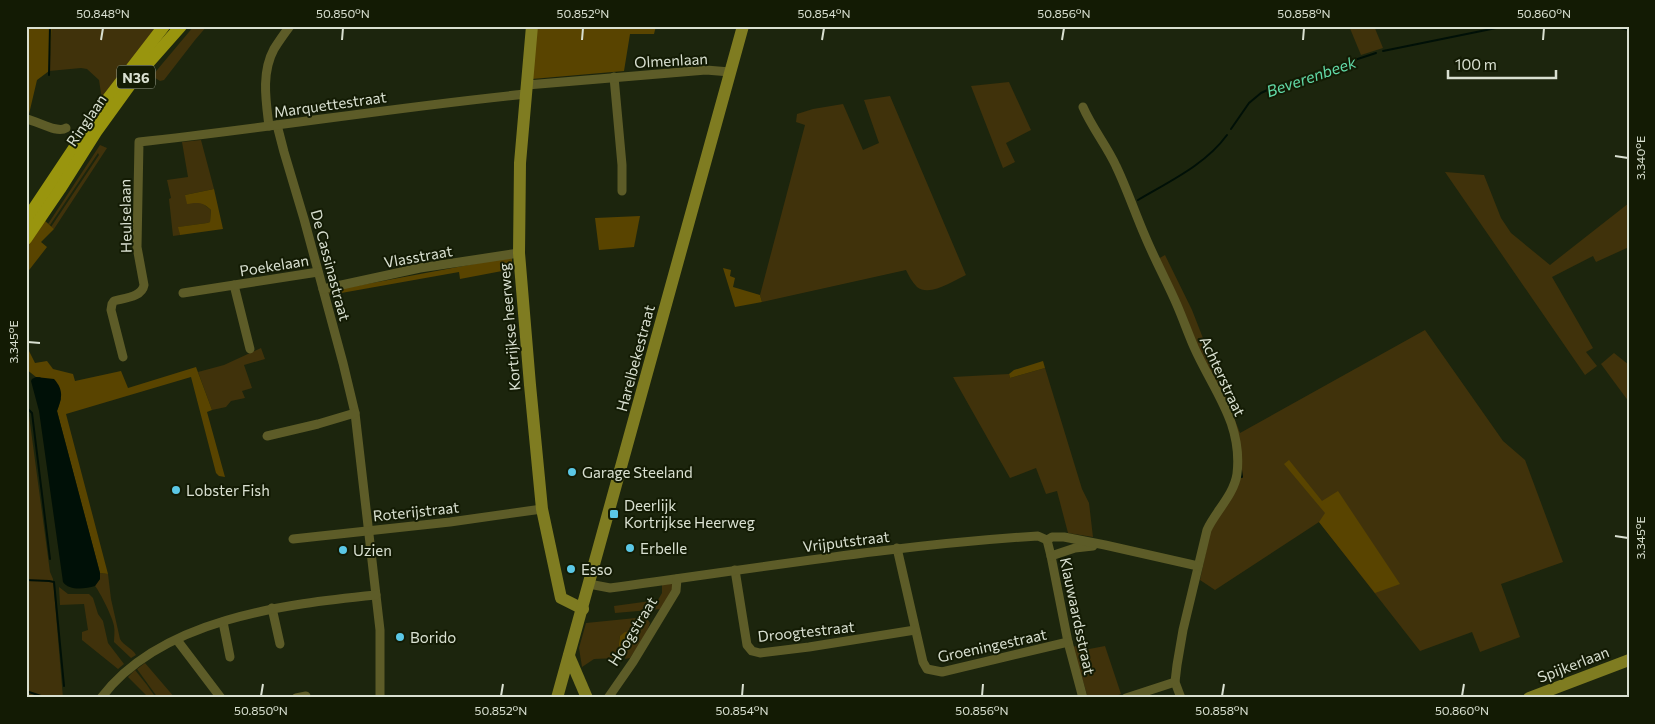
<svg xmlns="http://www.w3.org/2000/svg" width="1655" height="724" font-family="Commissioner,sans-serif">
	<rect width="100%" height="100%" fill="#1c250d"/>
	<g fill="#40320b">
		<polygon points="52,26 159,26 102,100 99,80 87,69 81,68 49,71"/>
		<polygon points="194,26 207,26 195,40 164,80 160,81 152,76"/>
		<polygon points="1349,26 1374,26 1383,48 1361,55"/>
		<polygon points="1009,82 1031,130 1006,143 1015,162 1003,168 971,86"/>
		<path d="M890,96L966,275C953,281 930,297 917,287C912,282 909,276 906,270L762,302L760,295L805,125L796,122L797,114L813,109L843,104L863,150L879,143L864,100Z"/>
		<polygon points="201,140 214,189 185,195 202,203 211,210 210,222 207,223 179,227 180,235 173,236 169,199 171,198 167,180 188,177 182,142"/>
		<polygon points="100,145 107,148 54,229 51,227 99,155 98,153 50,225 48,224"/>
		<polygon points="1445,172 1484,175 1501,218 1511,233 1550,265 1629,203 1629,247 1596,262 1593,256 1552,277 1593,348 1586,352 1597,366 1585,375"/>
		<polygon points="1165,255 1192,310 1240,433 1425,330 1503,441 1525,460 1563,562 1501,584 1520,637 1480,652 1472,632 1420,651 1319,522 1215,590 1200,580 1210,532 1234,491 1238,435 1201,357 1158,259"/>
		<polygon points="261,348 265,359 244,365 252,388 242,391 245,398 231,401 226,407 212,410 198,372 224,365"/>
		<polygon points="1614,353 1629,365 1629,402 1601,364"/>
		<polygon points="1045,368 1082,489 1089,503 1093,537 1068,533 1057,491 1046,494 1036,468 1010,478 953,377 1009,374 1010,378"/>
		<polygon points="26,393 50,572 53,579 63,698 26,698"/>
		<path d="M100,573L108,574L111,599L120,639C124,646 132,648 136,655L131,658L114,642C114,637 115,631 114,626C113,618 100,592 95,586L100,579Z"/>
		<polygon points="673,583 674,586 662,609 615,613 614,606 658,600 662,593 662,584"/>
		<polygon points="59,587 68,594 89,594 93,598 98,614 103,621 108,643 124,664 118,669 82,640 82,632 88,630 84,604 60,605"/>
		<path d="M646,617L650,623C646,636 638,647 630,658L625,659L626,652L629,648L620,636L617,658L594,659L582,667L579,648L586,623Z"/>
		<polygon points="1079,645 1083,646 1084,650 1105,646 1121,694 1111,698 1088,698 1073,647"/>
		<polygon points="145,663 175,698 158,698 137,669"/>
		<polygon points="135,670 147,685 156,698 149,698 128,677"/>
	</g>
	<g fill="#594400">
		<polygon points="26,26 52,26 49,71 37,80 29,114 26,114"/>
		<polygon points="537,26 656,26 654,34 630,34 624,71 532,79"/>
		<path d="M214,189L223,229L180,235L178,227L207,223L210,222L211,210C203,202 198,202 187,204L185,195Z"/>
		<polygon points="640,216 634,247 599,250 595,218"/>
		<polygon points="44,220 54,229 41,242 47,247 26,274 26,248"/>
		<polygon points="512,257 512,269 460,279 459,272 330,295 329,291"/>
		<polygon points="723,268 731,270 730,276 735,278 733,287 760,295 762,302 735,307"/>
		<polygon points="26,345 35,363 47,361 53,369 73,374 75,381 121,371 128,388 196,367 212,410 207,412 225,477 219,476 216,473 191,377 66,414 108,574 100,573 57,411 61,399 40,377 36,377 26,369"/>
		<polygon points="1043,361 1045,368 1010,378 1009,374 1014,370"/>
		<polygon points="1289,460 1322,501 1338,491 1400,584 1375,593 1319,522 1325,513 1284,464"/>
		<polygon points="632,631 637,634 636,640 626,652 618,651 620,636 625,632"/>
	</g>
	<path fill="#001007" d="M36,377L54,379C64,390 62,398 57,411L100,573V579L95,586C85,589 69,591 63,582L39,411L31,381L32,379Z"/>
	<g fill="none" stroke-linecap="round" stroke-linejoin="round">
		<g stroke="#001007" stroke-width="2">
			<polyline points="1612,26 1629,30"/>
			<polyline points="1383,51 1506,26"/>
			<polyline points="49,75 50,26"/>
			<polyline points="1231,129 1249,103 1261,93 1278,85 1376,53"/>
			<path d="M1138,200C1170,181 1205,165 1227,135"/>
			<polyline points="26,407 32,413 50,559"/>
			<polyline points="1241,470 1242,477"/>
			<polyline points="26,580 49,581 54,582 64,686"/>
			<polyline points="26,691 47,698"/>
		</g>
		<g stroke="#5d5c28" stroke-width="9">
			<polyline points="614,77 622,165 622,191"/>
			<polyline points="527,85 706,70 730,72"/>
			<path d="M1083,107C1092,128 1107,146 1116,166C1127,189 1135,213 1145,236C1155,260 1167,282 1177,305C1183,319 1188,333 1194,347C1213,390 1243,423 1237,474C1234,495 1215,512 1207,530L1183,630L1177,665L1175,682L1181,698"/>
			<path d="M26,119C38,121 57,134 66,128"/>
			<polyline points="277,125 284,152 304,219 343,363 355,413 380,630 380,698"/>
			<path d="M269,126C266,101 261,73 274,49C279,41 284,34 290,26"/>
			<polyline points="234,285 250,349"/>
			<polyline points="323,289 420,268 519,253"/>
			<polyline points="183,293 318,272"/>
			<path d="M123,357L111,310L112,304L114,301C125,298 142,297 144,285L137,247L139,142C268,128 396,107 526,94"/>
			<polyline points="267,436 318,424 355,413"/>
			<polyline points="293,539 450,522 542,509"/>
			<polyline points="1047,540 1051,556 1068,642 1083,698"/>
			<polyline points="897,548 920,649 923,662 927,669 942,672 1068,642"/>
			<polyline points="1051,556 1075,548 1093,546"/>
			<polyline points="735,570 747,645 752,651 760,653 809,647 915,630"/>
			<path d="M589,584L610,588C753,569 894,545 1038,536L1047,540L1052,537H1064L1105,545L1198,566"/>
			<polyline points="272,608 280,644"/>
			<polyline points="223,622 230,657"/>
			<polyline points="177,640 221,698"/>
			<path d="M101,698C160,619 285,604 376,595"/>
			<polyline points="296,698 306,696"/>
			<polyline points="608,698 633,662 676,591 677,579"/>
			<polyline points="1126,698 1175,682"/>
		</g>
		<g stroke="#7f7c21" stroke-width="12">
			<polyline points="532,26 520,163 519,253 530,385 542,509 561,598 583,609"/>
			<polyline points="569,656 587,698"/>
			<polyline points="557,698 743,26"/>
			<polyline points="1529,698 1629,660"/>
		</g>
		<g stroke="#99950e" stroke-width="12">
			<polyline points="26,220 100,109 164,26"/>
			<polyline points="26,239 60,189 96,132 135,78 181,26"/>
		</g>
	</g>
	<path fill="none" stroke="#d9e0d1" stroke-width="2" d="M101,40L103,28M342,40L343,28M582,40L583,28M822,40L824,28M1062,40L1064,28M1303,40L1304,28M1543,40L1544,28M1615,156L1628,158M28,342L40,343M1615,536L1628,538M261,696L263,684M501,696L503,684M742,696L743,684M982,696L983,684M1222,696L1224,684M1462,696L1464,684"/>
	<g fill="#5bc8e6" stroke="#131b04" stroke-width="2">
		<circle cx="572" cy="472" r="5"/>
		<circle cx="176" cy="490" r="5"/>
		<rect x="609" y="509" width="10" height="10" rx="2.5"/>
		<circle cx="630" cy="548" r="5"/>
		<circle cx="343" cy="550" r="5"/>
		<circle cx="571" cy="569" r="5"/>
		<circle cx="400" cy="637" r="5"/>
	</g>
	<g text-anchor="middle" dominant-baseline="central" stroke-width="4" stroke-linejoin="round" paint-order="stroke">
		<rect fill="#131b04" stroke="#9ea594" stroke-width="1" x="117" y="65.5" width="38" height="23" rx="4"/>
		<g font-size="14" font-weight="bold" fill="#d9e0d1">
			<text x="136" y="77">N36</text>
		</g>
		<g font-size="15" fill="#d9e0d1" stroke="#131b04">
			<text transform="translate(671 60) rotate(-3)">Olmenlaan</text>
			<text transform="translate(330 104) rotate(-8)">Marquettestraat</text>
			<text transform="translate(86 120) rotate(-56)">Ringlaan</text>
			<text transform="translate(125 216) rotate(-91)">Heulselaan</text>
			<text transform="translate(418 256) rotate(-10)">Vlasstraat</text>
			<text transform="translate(274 265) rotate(-9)">Poekelaan</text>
			<text transform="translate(331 265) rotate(75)">De Cassinastraat</text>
			<text transform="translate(509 327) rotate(-95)">Kortrijkse heerweg</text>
			<text transform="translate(635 358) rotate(-75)">Harelbekestraat</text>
			<text transform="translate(1223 376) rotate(65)">Achterstraat</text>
			<text transform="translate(416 511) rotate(-6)">Roterijstraat</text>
			<text transform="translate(846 541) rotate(-7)">Vrijputstraat</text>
			<text transform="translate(1078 616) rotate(78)">Klauwaardsstraat</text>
			<text transform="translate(632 631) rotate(-58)">Hoogstraat</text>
			<text transform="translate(806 631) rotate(-6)">Droogtestraat</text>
			<text transform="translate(992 645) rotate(-12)">Groeningestraat</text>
			<text transform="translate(1573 664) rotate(-21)">Spijkerlaan</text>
		</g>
		<g font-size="15" fill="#d9e0d1" stroke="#131b04" text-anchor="start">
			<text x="582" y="472">Garage Steeland</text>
			<text x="186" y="490">Lobster Fish</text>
			<text x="624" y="505">Deerlijk<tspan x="624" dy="17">Kortrijkse Heerweg</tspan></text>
			<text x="640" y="548">Erbelle</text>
			<text x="353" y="550">Uzien</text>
			<text x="581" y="569">Esso</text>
			<text x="410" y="637">Borido</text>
		</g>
		<g font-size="16" font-style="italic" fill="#62daa8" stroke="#131b04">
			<text transform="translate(1311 76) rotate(-19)">Beverenbeek</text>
		</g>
	</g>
	<rect width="1655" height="724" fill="none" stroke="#131b04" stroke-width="55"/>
	<path d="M1448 70v8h108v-8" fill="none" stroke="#d9e0d1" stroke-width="2.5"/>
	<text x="1455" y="70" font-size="15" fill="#d9e0d1" stroke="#131b04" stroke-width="4" paint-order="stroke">100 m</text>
	<rect x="28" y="28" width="1600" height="668" fill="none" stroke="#d9e0d1" stroke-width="2"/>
	<g font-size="12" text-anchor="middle" fill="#d9e0d1">
		<text x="103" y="18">50.848°N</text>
		<text x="343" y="18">50.850°N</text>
		<text x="583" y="18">50.852°N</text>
		<text x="824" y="18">50.854°N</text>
		<text x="1064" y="18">50.856°N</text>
		<text x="1304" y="18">50.858°N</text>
		<text x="1544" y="18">50.860°N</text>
		<text transform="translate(1641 158) rotate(-90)" y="4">3.340°E</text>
		<text transform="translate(14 342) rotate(-90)" y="4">3.345°E</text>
		<text transform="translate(1641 538) rotate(-90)" y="4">3.345°E</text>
		<text x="261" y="715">50.850°N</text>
		<text x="501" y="715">50.852°N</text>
		<text x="742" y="715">50.854°N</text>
		<text x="982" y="715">50.856°N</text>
		<text x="1222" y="715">50.858°N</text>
		<text x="1462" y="715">50.860°N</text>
	</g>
</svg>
